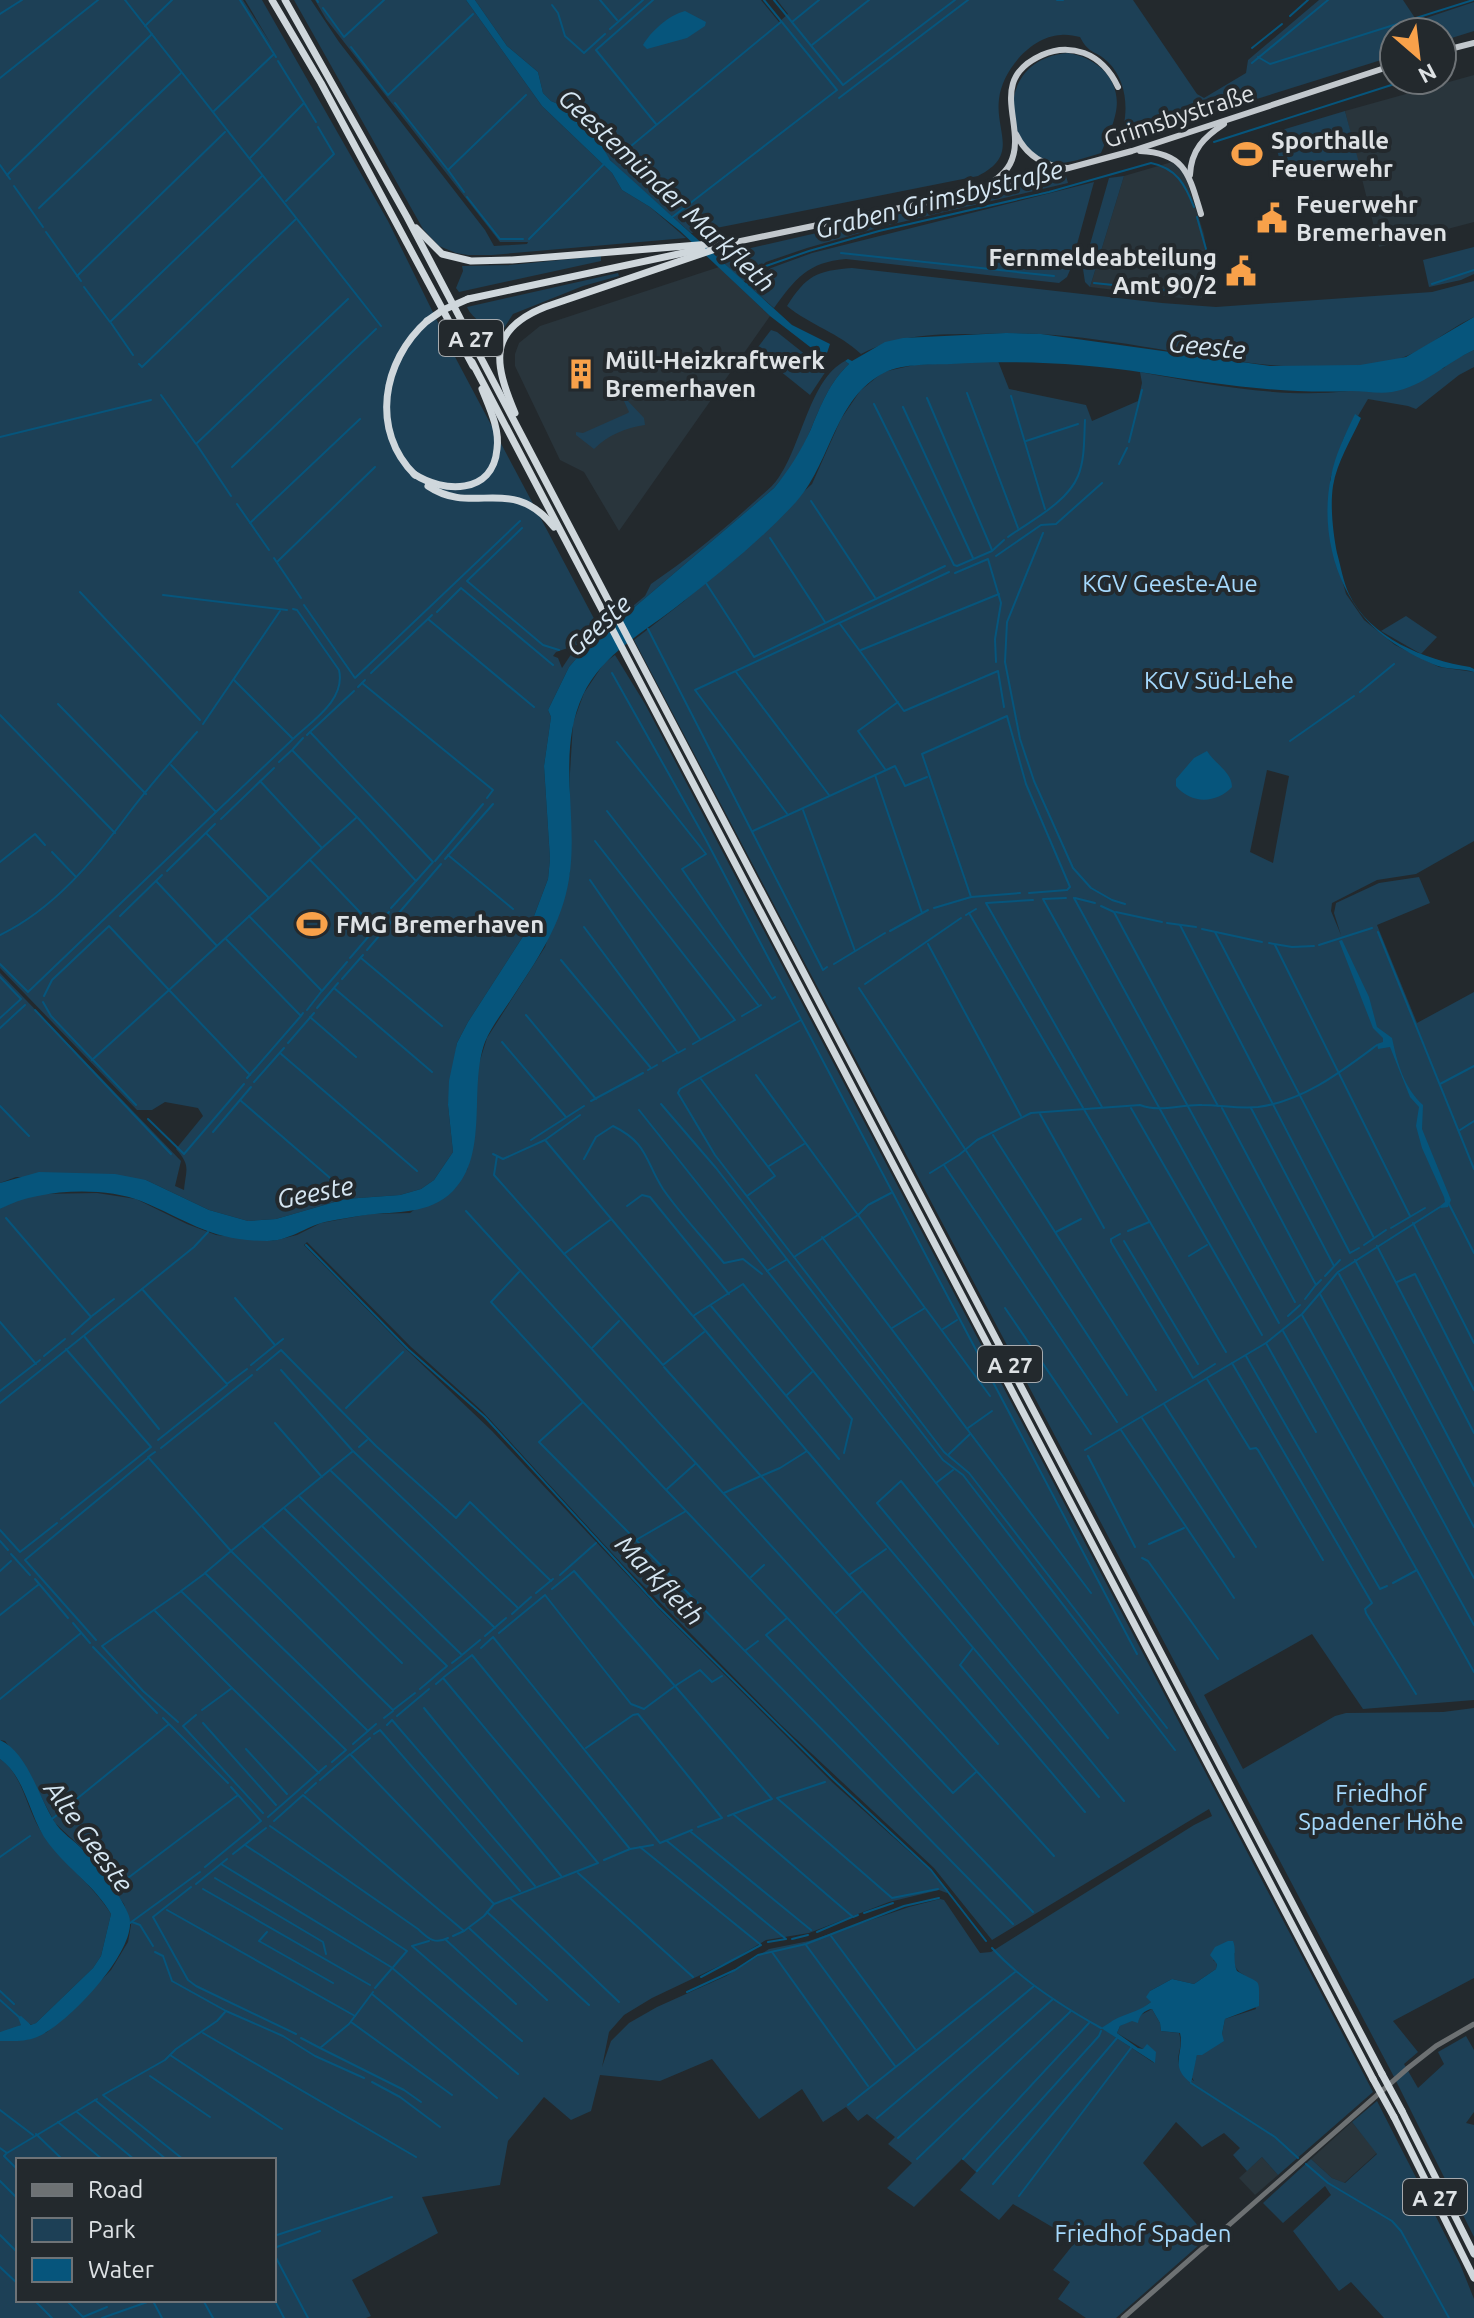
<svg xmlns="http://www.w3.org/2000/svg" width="1474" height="2318" font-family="Ubuntu,sans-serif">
	<rect width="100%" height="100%" fill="#23292d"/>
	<g fill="#29353c">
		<polygon points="1474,75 1474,222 1379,247 1345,111"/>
		<polygon points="1172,162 1184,172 1204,234 1209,266 1208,292 1201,298 1181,298 1090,287 1124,176"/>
		<polygon points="719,267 770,316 619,531 584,472 560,460 515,366 515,354 519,343 540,326"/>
		<polygon points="1352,2122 1377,2153 1344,2183 1332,2178 1311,2159"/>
		<polygon points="1262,2157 1278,2175 1255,2195 1239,2178"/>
	</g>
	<g fill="#1d4056" fill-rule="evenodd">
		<path d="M0,0H243L271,44L245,0H262L388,221L454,355L599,628L580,644L556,652L553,656L558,658L562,668L572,653L581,649L645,596L651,584C686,560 721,532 753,503C761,495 773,487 779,477C802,444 810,379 845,361L849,364C818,393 814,435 791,468C786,475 779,481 774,488L582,652L569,667L548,710L551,717L544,766L550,859L548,879L531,924L468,1022L457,1043L448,1105L453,1152L434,1180L421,1189L400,1195L345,1199L276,1219L248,1221L209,1210L146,1180L16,1177L0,1183V973L181,1161L175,1186L184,1190C186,1169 191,1166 176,1149L203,1116L198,1108L165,1102L152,1110H137L0,968Z"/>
		<polygon points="294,0 311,0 339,42 485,230 494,246 527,244 528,242 500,242 326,19 315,0 466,0 542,106 612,173 622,190 650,207 686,238 492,255 468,255 456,253 439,246 423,229"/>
		<path d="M475,0H761L779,22L788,14L777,0H1133L1197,94L1204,98L1246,73L1248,60L1319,0H1403L1417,21L1474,2V31L1442,41V32H1394V56L1119,142C1129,116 1129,83 1108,62C1096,50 1089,55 1080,37C1074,36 1067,34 1061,35C1031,36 1002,71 999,99C995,132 1020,155 978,176L691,233C663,207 583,144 574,111L551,101L543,93L538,72L507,46Z"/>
		<path d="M1068,53C1099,58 1124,82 1115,116C1112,129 1106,141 1101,153C1086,157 1069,165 1053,162C1002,154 992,59 1068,53Z"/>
		<polygon points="1345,111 1360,167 1312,180 1309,171 1285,178 1272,133"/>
		<polygon points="1066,176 1068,183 885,226 807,248 766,262 743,282 716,256"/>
		<polygon points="1124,176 1090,287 1085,282 1083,269 1109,178"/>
		<path d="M1094,182L1070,270L1067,277L1059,283L846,259C808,262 795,279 774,308L749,286L771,268L812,253Z"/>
		<polygon points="1474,247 1474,274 1461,280 1429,287 1423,260"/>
		<polygon points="601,256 601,261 459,292 456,288 463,271 462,266 510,265"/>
		<path d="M852,268L1162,303L1216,307L1432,292L1474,281V317C1442,332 1419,357 1383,363C1266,381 1154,340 1039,334C1019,333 999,333 978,334C936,334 899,334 861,354C839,333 810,325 787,306C807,275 816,271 852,268Z"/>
		<path d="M618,273L619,276L583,286L513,314L495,342L489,341C487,321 473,321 467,307Z"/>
		<polygon points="771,330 777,332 826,371 810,395 755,351"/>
		<path d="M1474,350V367L1459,375L1416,409L1408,406L1368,399L1358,416L1355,415L1343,440L1330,480L1331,540L1346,594L1364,620L1395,645L1439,667L1474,672V841L1416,874L1377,880L1332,903L1331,911L1341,935L1334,913L1336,903L1379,883L1419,877L1430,903L1377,925L1417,1023L1474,992V1700L1363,1709L1312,1634L1204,1695L1243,1769L1335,1716L1346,1713L1443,1712L1474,1708V1978L1393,2021L1418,2052L1404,2064L1418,2088L1444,2064L1438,2052L1466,2036L1474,2050V2112L1466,2123L1474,2125V2237L1392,2073L634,640L683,602L812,484L841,419L860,391L883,372L914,365L998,361L1009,389L1086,405L1092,421L1138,401L1142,383L1140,372C1205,384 1282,399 1348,391C1380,388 1413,376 1444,368L1449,362ZM1267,770L1289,776L1273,863L1250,852Z"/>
		<path d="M627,400L644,418L645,425C625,428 608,435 594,449L576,435V432L583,433L628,413L629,412L624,401Z"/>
		<polygon points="1406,616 1437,637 1421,654 1381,631"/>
		<path d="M615,655L645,704L1373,2092L1278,2175L1262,2157L1247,2171L1233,2155L1240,2148L1224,2133L1202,2147L1176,2122L1143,2163L1208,2237L1116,2318H1086L1058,2299L1070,2282L1053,2270L1076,2241L1013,2204L999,2220L960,2190L976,2172L962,2159L914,2207L887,2188L912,2163L888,2144L895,2137L867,2114L858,2121L846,2107L823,2122L802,2089L759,2119L712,2059L660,2081L600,2075L591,2111L571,2120L544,2097L508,2141L500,2185L422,2197L438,2233L352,2280L371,2316L366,2318H0V2041L29,2039L47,2032L70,2013L111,1970L128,1942L131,1925L124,1904L86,1852L55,1823L28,1772L5,1741L0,1740V1209L17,1199L40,1194L97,1193L136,1199L187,1224L216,1235L273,1241L297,1235L321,1223L370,1214L410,1213L467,1170L475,1134L477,1070L487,1038L545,947L570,872V773L573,723L584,693L604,663ZM307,1242L411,1347L482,1411L622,1564L780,1724L934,1868L992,1940L1209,1809L1212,1816L1194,1825L991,1952L980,1953L944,1900L940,1899L909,1907L809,1941L769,1949L726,1976L657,2007L629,2023L611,2041L602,2067L609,2032L624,2015L652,1998L732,1960L766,1940L809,1933L889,1902L939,1890L947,1893L948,1890L931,1871L833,1783L662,1612L492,1431L407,1350L304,1245ZM1235,1953C1232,1963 1235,1970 1244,1975L1256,2009L1225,2019L1222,2034L1197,2055L1191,2076L1194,2081C1165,2059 1186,2055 1179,2033L1161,2031L1160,2023L1152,2009L1120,2026L1117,2033L1143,2049L1154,2063L1102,2028C1118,2018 1136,2015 1151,2002L1150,1991L1172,1979L1194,1984L1216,1969L1217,1963L1213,1960ZM18,2160H274V2300H18Z"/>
		<path d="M0,1759C22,1774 26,1806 39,1828C58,1860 92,1883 111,1914L101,1956L93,1968L36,2023L32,2025L26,2022L10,2031L0,2032Z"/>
		<polygon points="1377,2101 1460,2264 1474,2299 1474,2318 1384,2318 1351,2282 1339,2291 1293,2231 1331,2195 1325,2186 1283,2223 1263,2203 1311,2159 1332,2178 1345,2183 1377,2154 1352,2122"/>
	</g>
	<g fill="#06557c">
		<polygon points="466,0 475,0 507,46 538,72 543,93 551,101 574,111 579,119 578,125 594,133 610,160 792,325 830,344 827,353 814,350 770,316 680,231 650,207 622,190 612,173 542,106"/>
		<path d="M685,11L706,22L705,26L687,38L647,49L643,45C651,31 669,15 685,11Z"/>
		<path d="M1474,317V350C1447,362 1423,387 1392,392C1379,394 1364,391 1351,391C1281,394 1215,384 1146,373C1081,363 1016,360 951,364C928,365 900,363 880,375C834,402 830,465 796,502C761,540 721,572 680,604C646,631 602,654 583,695C556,752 579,819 569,879C562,924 537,960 512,998C503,1012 491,1027 485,1042C468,1088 490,1153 453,1191C429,1215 397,1211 366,1215C353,1217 338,1219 325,1222C305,1227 289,1241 267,1241C211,1241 189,1221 141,1201C102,1186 37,1189 0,1209V1183L39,1172L115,1174L146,1180L209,1210L248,1221L276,1219L345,1199L400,1195L421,1189L434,1180L453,1152L448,1105L449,1081L457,1043L468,1022L531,924L548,879L550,859L544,766L551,717L548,710L569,667L582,652L774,488C789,470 801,451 811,429C821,405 829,383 849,364L845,361L848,359L852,361L885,342L903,338L1006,333L1041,334L1270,366L1360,365L1406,357Z"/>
		<path d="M1355,414L1361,418C1351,440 1337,462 1333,486C1330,506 1333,533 1337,553C1341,567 1343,581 1349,594C1370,638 1425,660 1470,667L1474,669V672C1462,668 1450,670 1438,666C1424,661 1407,652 1395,644C1341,611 1318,538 1331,477C1335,455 1345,435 1355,414Z"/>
		<path d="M1207,751C1215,764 1232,772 1232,787C1216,804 1191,804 1176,786V779L1194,758Z"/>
		<path d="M1342,940L1369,997L1377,1027L1392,1038C1397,1062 1404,1088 1423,1105L1422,1129L1451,1200L1448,1207L1441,1208L1440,1206L1445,1202L1444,1197L1422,1148L1416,1126L1419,1107L1410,1097L1390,1047L1378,1049L1377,1044L1383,1042V1038L1373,1028L1339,941Z"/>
		<path d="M0,1740C28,1753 38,1796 54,1821C61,1833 74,1840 84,1851C98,1865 123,1898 129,1916C140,1949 65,2027 37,2037C25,2042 12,2041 0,2041V2032L21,2025L18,2017L21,2016L31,2025L36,2023L93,1968L101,1956L111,1914C96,1887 68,1869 49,1844C29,1819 27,1778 0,1759Z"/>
		<path d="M1228,1941H1233C1237,1951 1232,1960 1237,1971C1262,1986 1259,1975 1259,2006L1225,2019L1222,2034L1224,2041L1202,2055H1197L1191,2083C1168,2066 1185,2052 1180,2033L1161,2031L1160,2023L1152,2009C1144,2010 1139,2016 1138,2023L1132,2021L1120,2026L1117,2033L1138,2048L1143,2049L1147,2044L1156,2052L1155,2063L1101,2028C1107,2025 1114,2019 1120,2017C1130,2013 1141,2010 1151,2002L1146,1997L1150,1991L1172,1979L1194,1984L1216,1969L1217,1964L1210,1955L1215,1947Z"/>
	</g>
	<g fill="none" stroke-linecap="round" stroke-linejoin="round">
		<g stroke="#06557c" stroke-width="2">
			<polyline points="125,0 381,326"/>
			<polyline points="240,0 276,57"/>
			<polyline points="317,0 318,2"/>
			<polyline points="600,0 617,20"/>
			<polyline points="653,0 596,50 656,124"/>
			<polyline points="774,0 843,85 955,0"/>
			<polyline points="1057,0 1063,0"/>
			<polyline points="552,5 558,13 565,36 584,53 605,34"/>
			<polyline points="323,8 344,37 384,0"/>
			<polyline points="0,14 22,0"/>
			<polyline points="1290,16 1308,0"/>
			<polyline points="792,22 819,0"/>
			<polyline points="145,26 172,0"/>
			<polyline points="610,29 643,0"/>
			<polyline points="812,45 869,0"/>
			<polyline points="351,47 388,95 473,14"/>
			<polyline points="1252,48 1282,24"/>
			<polyline points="1258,57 1270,64 1473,0"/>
			<polyline points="278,61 316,122"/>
			<polyline points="1252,63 1328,0"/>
			<polyline points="0,78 98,0"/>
			<polyline points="839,98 968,0"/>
			<polyline points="395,103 448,170 526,95"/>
			<polyline points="214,111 274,54"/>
			<polyline points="1214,142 1407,80"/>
			<polyline points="625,151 781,22"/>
			<polyline points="250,158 304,103"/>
			<polyline points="0,165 10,179"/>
			<polyline points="448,170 464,192"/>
			<polyline points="7,175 152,34"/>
			<polyline points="14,186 43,227"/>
			<polyline points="467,197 500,239 523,239"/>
			<polyline points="286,201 334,154 318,127"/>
			<polyline points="39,208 181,73"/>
			<polyline points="1197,217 1206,249"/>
			<polyline points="671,218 837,90 764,0"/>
			<polyline points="46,232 81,281"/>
			<polyline points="529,239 605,163"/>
			<polyline points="841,253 1054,276"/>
			<polyline points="77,276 225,132"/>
			<polyline points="1094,283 1200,294 1206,287 1208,262"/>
			<polyline points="1432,284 1474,270"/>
			<path d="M745,286L766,266L809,251L879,231L1049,192L1151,163C1176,168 1185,184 1194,207"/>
			<polyline points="84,287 110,322 262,176"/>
			<polyline points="111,323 133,355"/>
			<polyline points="139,364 142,367 296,219"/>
			<polyline points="967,393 1018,528"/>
			<polyline points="161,395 196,444 348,299"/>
			<polyline points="1011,396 1045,509"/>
			<polyline points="927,398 992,550"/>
			<polyline points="874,404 954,565 957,566 992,551 1004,540"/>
			<polyline points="903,407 973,558"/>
			<polyline points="0,437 151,400"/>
			<polyline points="1026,441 1078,424"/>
			<polyline points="1129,442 1142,390"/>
			<polyline points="197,445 231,496"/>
			<polyline points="1119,464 1127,448"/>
			<polyline points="232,467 376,329"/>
			<polyline points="811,501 876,599"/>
			<polyline points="237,504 269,550"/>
			<polyline points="250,523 360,419"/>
			<polyline points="522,528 467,581 543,645 559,650"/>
			<polyline points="1043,533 1007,622 1005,662 1020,739 1034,781 1073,868 1091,888 1112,900 1125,904"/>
			<path d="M1008,537C1030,521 1067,503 1078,476C1085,459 1084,438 1085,420"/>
			<polyline points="770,538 825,622"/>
			<polyline points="996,556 1041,525 1056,524 1102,483"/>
			<polyline points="274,558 301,598"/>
			<polyline points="277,562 375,467"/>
			<polyline points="955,573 988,559 1001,603 995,639 996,662"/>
			<polyline points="706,583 754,657 945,566"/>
			<polyline points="80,592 200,720"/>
			<polyline points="163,595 287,610"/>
			<polyline points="304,605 355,678 520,521"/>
			<polyline points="437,612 461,588 553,665"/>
			<polyline points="428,619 534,707"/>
			<polyline points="840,624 904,711 998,671 1004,707"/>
			<polyline points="648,629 823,970 827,967"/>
			<polyline points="861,650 999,594"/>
			<polyline points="736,672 829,795"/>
			<polyline points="371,673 432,615"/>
			<polyline points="612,673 706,840 1137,1654"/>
			<path d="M234,680L293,739C312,721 346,700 339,670L297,610L293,609"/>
			<polyline points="362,683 493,790 487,798"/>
			<polyline points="358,687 365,680"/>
			<polyline points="1360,692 1394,664"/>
			<polyline points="58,704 146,794"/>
			<polyline points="0,715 115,833"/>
			<polyline points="203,724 280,611"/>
			<polyline points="310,732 354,691"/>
			<polyline points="307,735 310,732 433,862 416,881 357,817"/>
			<polyline points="1290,741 1354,696"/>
			<polyline points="617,742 706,854 682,869 772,999 775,997"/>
			<polyline points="293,749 303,738"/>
			<polyline points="279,762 292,750 357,817 322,848"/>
			<polyline points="171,765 216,812 292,740"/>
			<polyline points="885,769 858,731 898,702"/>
			<polyline points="875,775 922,913"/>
			<polyline points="260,781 322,848 267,900"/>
			<polyline points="803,810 855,951"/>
			<polyline points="607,811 759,1006"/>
			<polyline points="788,815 695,690 949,572"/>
			<polyline points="221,819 274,768"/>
			<polyline points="753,831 895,766 905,786 927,777"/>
			<polyline points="206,833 269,898 218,945"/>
			<polyline points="595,841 735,1020 693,1044"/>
			<polyline points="52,852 76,877"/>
			<polyline points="448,855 513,909"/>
			<polyline points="445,859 493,804"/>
			<polyline points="310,860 375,928 389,912"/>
			<polyline points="435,861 483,804"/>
			<polyline points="0,862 35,834 45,845"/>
			<polyline points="167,871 215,824"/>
			<polyline points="590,880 700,1039"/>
			<polyline points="156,881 217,946 169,990 250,1075"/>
			<polyline points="971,897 922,754 1007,716 1026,784 1070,887 1067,890 1029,893"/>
			<polyline points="1066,898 1043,899 1279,1323"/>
			<polyline points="1074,898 1295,1302"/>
			<polyline points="1075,898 1095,903"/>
			<polyline points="1033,900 986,903 1102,1107"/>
			<polyline points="1101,906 1114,912 1218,1106"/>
			<polyline points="391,908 415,882"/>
			<polyline points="934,908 971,897 1020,893"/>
			<polyline points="1116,912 1162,922"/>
			<polyline points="969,913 1226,1352"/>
			<polyline points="966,915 976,909"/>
			<polyline points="120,916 162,875"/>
			<polyline points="249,916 322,991 347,962"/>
			<polyline points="1167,923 1196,927"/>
			<polyline points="1180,925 1350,1253 1359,1248"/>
			<polyline points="584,927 678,1053 685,1049"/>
			<polyline points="1202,929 1262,942"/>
			<polyline points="890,931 928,910"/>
			<polyline points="1215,932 1374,1238"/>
			<polyline points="1378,932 1474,1169"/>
			<path d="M0,935C54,909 94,860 129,813C150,785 174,758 197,732"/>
			<polyline points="226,939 301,1016 303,1013"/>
			<polyline points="1269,943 1292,947 1314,946"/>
			<polyline points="928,944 1021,1116"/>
			<polyline points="1275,945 1410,1216"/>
			<polyline points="1319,945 1372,928"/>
			<polyline points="367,950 441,864"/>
			<polyline points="350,958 375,929"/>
			<polyline points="361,958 442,1026"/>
			<polyline points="561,960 651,1068"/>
			<polyline points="0,964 28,992 216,812"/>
			<polyline points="834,964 885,933"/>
			<polyline points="0,977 21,999 0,1018"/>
			<polyline points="342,979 363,955"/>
			<polyline points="865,984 961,918"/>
			<polyline points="334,988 432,1072"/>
			<polyline points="859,988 1127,1395"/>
			<polyline points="44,996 52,980 109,926 169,990 92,1060"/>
			<polyline points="43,1002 51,1016 136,1105"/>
			<polyline points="317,1008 338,983"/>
			<polyline points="35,1010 171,1154"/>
			<polyline points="307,1010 321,992"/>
			<polyline points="526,1015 596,1099"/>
			<polyline points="742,1016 761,1005"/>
			<polyline points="310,1017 356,1057"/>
			<polyline points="0,1028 25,1005"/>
			<polyline points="502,1042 566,1117"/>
			<polyline points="288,1043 314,1013"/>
			<polyline points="280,1053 417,1171"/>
			<polyline points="663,1061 677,1053"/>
			<polyline points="648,1070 657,1065"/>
			<polyline points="756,1075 858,1215 794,1257 944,1452 969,1473 1167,1728"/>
			<polyline points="247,1078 300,1017"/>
			<polyline points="701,1079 775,1176 747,1196"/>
			<polyline points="254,1082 284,1048"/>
			<polyline points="1440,1084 1474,1066"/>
			<polyline points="240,1100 337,1184"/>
			<polyline points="591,1101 643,1073"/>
			<polyline points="661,1104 716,1168 943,1460 963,1475 1175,1750"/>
			<polyline points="0,1106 29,1136"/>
			<polyline points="1131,1108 1262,1335"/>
			<polyline points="1222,1108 1316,1285 1321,1280"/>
			<polyline points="1251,1108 1334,1266"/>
			<polyline points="639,1110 936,1483"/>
			<polyline points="1040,1114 1104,1228"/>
			<polyline points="148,1119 184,1154 244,1084"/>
			<polyline points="1460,1130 1474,1121"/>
			<polyline points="213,1132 251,1087"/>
			<polyline points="993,1135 1156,1390"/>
			<polyline points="531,1140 584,1106"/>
			<polyline points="545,1140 692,1315"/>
			<polyline points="493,1154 503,1159 545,1140 580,1115"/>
			<polyline points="497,1156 494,1175 663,1365 704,1332"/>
			<path d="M584,1159L596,1137L613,1126C648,1143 645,1161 663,1189C681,1215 704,1239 724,1263L743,1259L762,1274"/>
			<polyline points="944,1165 1117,1422"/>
			<polyline points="769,1166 804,1144"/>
			<path d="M930,1173L959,1155L977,1140L1031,1113L1140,1105C1161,1113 1180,1104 1202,1105C1221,1105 1238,1109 1258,1107C1304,1101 1342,1071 1377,1045"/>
			<polyline points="891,1193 868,1205 858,1215 925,1308 892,1328"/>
			<polyline points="1449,1204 1474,1253"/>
			<polyline points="627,1206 642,1195 650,1197 729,1294"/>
			<polyline points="466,1211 1054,1856"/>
			<polyline points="6,1218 91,1317 72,1334"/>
			<polyline points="1413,1223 1474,1343"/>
			<polyline points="1391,1228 1425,1208"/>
			<polyline points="1128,1231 1149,1222"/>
			<polyline points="208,1232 194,1247 142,1289 227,1384 247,1369"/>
			<polyline points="1056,1232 1081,1219"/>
			<polyline points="1120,1234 1111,1239 1111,1242 1193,1378 1215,1364"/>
			<polyline points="822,1237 1091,1593"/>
			<polyline points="1124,1241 1198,1364"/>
			<polyline points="306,1245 408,1349 485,1417 658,1606 832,1778 931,1870 986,1941"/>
			<polyline points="1364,1245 1386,1230"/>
			<polyline points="1377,1246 1474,1433"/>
			<polyline points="564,1254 610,1220"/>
			<polyline points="1189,1256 1207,1245"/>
			<polyline points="794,1257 715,1155 678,1093 680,1089 801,1020"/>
			<polyline points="1355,1260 1474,1486"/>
			<polyline points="767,1271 786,1260"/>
			<polyline points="519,1272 491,1302 583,1402 539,1442 636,1540 686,1511 583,1402"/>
			<polyline points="1339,1274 1474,1527"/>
			<polyline points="1325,1276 1340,1260"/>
			<polyline points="1397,1282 1415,1274 1474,1390"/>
			<polyline points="1320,1294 1474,1578"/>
			<polyline points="235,1298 275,1345"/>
			<polyline points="1305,1299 1315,1286"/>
			<polyline points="711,1306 839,1459"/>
			<polyline points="1005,1308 1091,1434"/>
			<polyline points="926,1309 990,1396"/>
			<polyline points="1302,1315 1474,1625"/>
			<polyline points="92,1316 114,1299"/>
			<polyline points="1288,1316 1300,1305"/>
			<polyline points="0,1322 36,1364"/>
			<polyline points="943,1329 957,1320"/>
			<polyline points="1283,1331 1474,1672"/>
			<polyline points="84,1336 159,1429"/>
			<polyline points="1266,1343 1316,1432"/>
			<polyline points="592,1348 619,1321"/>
			<polyline points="44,1356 65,1339"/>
			<polyline points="1246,1356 1380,1589 1387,1586"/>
			<polyline points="1232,1363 1372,1603 1365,1609 1366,1613 1416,1694"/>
			<polyline points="251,1365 283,1339"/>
			<polyline points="664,1367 761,1476 724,1493"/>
			<polyline points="257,1370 281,1350 376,1446 456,1518 470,1502 551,1581"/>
			<polyline points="281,1370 352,1450"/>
			<polyline points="1207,1379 1250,1449 1256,1448 1258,1450 1323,1560"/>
			<polyline points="0,1391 40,1360"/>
			<polyline points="787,1395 812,1372"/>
			<polyline points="0,1403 142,1289"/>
			<polyline points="1164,1404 1256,1547"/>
			<polyline points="346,1408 403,1352"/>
			<polyline points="1142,1418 1234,1557"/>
			<polyline points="275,1423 322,1477"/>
			<polyline points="968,1428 992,1411"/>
			<polyline points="1121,1430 1234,1598"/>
			<polyline points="158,1440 227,1385"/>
			<polyline points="359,1447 367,1440"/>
			<polyline points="161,1448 252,1375"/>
			<polyline points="1085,1450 1266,1343 1302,1314 1338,1272 1440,1207"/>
			<polyline points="155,1452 148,1457 231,1551 353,1451 518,1608"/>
			<polyline points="808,1452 1099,1797"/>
			<polyline points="844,1453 852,1419 743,1284 693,1316 807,1451 780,1468 761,1476 849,1575"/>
			<polyline points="949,1454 970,1434"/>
			<polyline points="1088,1456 1135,1547"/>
			<polyline points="953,1470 936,1483 1118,1713"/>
			<polyline points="331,1471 495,1628"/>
			<polyline points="667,1489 695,1464"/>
			<polyline points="300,1497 462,1655 480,1640"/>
			<polyline points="285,1509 447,1666 420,1689"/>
			<polyline points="687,1512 953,1793 976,1772"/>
			<polyline points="61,1519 151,1447 66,1349"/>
			<polyline points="262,1526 402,1663"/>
			<polyline points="0,1530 20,1552 57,1523"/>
			<polyline points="636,1540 1013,1924"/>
			<polyline points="0,1541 8,1550"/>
			<polyline points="1149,1544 1184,1528"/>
			<polyline points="886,1549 849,1575 998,1744"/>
			<polyline points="11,1554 30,1575"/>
			<polyline points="1142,1558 1148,1561 1218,1659"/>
			<polyline points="0,1571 11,1561"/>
			<polyline points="204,1574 181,1591 346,1750 332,1762"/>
			<polyline points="560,1575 596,1543"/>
			<polyline points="751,1577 764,1565"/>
			<polyline points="35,1579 68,1618"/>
			<polyline points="1393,1583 1417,1570"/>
			<polyline points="536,1593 553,1579"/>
			<polyline points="155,1611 232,1688"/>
			<polyline points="836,1613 862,1591"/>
			<polyline points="512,1614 531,1597"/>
			<polyline points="0,1615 38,1585"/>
			<polyline points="787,1618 766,1635 1033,1912"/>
			<polyline points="73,1623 90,1643"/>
			<polyline points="499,1633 545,1595 631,1704 644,1709 675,1686 574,1571 552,1589"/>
			<polyline points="485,1636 506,1618"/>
			<polyline points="96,1640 25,1560 148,1458"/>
			<polyline points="93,1647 157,1713"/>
			<polyline points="481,1648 493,1637 660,1843 692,1830"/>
			<polyline points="973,1648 960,1665 1085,1812"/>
			<polyline points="746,1650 758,1641"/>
			<polyline points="452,1663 461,1656"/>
			<polyline points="722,1676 712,1682 700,1670 675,1686 772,1799 728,1816"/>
			<polyline points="444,1677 472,1655 630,1849 604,1860"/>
			<polyline points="436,1684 443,1678 598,1863 494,1904"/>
			<polyline points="0,1699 81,1633"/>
			<polyline points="424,1708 562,1877"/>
			<polyline points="202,1710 232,1688 319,1773"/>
			<polyline points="196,1715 183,1726 263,1813"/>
			<polyline points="397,1716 429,1689"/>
			<polyline points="163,1718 168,1723"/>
			<polyline points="384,1718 393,1711"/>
			<polyline points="178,1722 143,1691 102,1646 180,1592"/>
			<polyline points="203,1723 276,1805"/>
			<polyline points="387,1725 392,1720 535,1886"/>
			<polyline points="368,1731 205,1573 231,1551 393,1710 415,1693"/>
			<polyline points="374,1734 380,1730 520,1891"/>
			<polyline points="1108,1738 901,1481 877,1503 1124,1801"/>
			<polyline points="353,1744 376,1724"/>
			<polyline points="586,1748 633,1715 638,1714 722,1818 698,1827"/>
			<polyline points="246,1749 287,1794"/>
			<polyline points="352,1753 370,1738"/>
			<polyline points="320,1780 350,1754 494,1904 484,1916 464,1931"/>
			<polyline points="825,1782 777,1798 892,1898 938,1889"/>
			<polyline points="305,1793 316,1783"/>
			<polyline points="733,1814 853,1917 858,1915"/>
			<polyline points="268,1817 326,1766"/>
			<polyline points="52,1819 169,1724 228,1783"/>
			<polyline points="274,1821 303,1795 464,1931 453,1936"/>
			<path d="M270,1826L418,1929C428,1938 434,1945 448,1938"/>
			<polyline points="691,1832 811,1930"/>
			<polyline points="667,1841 786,1939 768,1942"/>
			<polyline points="245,1845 407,1951 375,1988"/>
			<polyline points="640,1847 761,1945 701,1977"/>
			<polyline points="630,1849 653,1845"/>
			<polyline points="233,1854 266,1828"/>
			<polyline points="0,1857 30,1836"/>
			<polyline points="221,1864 391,1967 518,2074"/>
			<polyline points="205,1867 261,1821 231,1787"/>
			<polyline points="578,1873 693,1977"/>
			<polyline points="215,1878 323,1942 326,1954"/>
			<polyline points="196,1884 227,1859"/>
			<polyline points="191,1887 153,1917 188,1980 196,1986 296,2034"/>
			<polyline points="203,1889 370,1985"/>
			<polyline points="112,1890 238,1795"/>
			<polyline points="510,1898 619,2002"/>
			<polyline points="167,1910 355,2016"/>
			<polyline points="487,1912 589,2005"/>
			<polyline points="864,1913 893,1903"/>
			<polyline points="132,1922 140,1925 153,1946"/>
			<polyline points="130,1923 200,1872"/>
			<polyline points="469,1928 547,2000"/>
			<polyline points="267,1932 259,1941 333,1983"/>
			<polyline points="817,1932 852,1917"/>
			<polyline points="831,1936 915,2049"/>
			<polyline points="792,1939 808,1935"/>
			<polyline points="446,1940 516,2004"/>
			<polyline points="429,1941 412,1946 522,2041"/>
			<polyline points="806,1945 895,2066"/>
			<path d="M992,1948C1022,1981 1063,2007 1101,2028"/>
			<polyline points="155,1952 163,1956 172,1981 226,2011 217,2021 176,2049 165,2060 103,2095 184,2160"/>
			<polyline points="772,1952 868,2086"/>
			<polyline points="0,1991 14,2004"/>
			<polyline points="687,1992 735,1970 758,1955 806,1944 904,1906 939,1898"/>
			<polyline points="372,1994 497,2098"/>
			<polyline points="0,2000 20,2018"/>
			<polyline points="226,2011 283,2036 315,2056 364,2078"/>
			<polyline points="351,2022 452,2095"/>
			<polyline points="203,2033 416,2157"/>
			<polyline points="301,2038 320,2048 349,2024 373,1992"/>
			<polyline points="320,2048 404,2090 421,2102"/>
			<polyline points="170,2055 282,2129"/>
			<polyline points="150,2076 210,2117"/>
			<polyline points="372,2082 400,2097 440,2127"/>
			<polyline points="1191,2083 1275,2137 1298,2158"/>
			<polyline points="95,2100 167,2160"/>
			<polyline points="848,2105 1015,1972"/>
			<polyline points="0,2110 33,2135"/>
			<polyline points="77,2112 135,2160"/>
			<polyline points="877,2118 1034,1986"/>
			<polyline points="58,2122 103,2160"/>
			<polyline points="36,2134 63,2160"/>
			<polyline points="898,2138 1053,1999"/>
			<polyline points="0,2148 7,2153 97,2099"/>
			<polyline points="6,2154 4,2156 18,2170"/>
			<polyline points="917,2159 1071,2011"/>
			<polyline points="963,2159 1089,2023"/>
			<polyline points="1306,2164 1328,2183 1392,2221 1401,2231 1449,2318"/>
			<polyline points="977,2171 1099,2036 1101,2031"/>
			<polyline points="0,2181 18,2199"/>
			<polyline points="993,2184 1117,2038"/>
			<polyline points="1019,2196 1131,2048"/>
			<polyline points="0,2235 18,2253"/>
			<polyline points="274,2236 392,2197"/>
			<polyline points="274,2248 320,2231"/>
			<polyline points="274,2254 308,2318"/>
			<polyline points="0,2267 18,2284"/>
			<polyline points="274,2299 284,2318"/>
			<polyline points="34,2300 52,2318"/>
			<polyline points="66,2300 83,2317 107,2307"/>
			<polyline points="203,2300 213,2318"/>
			<polyline points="153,2301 162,2318"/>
			<polyline points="102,2318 153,2300"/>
		</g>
		<polyline stroke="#6d7173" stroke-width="5" points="1123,2318 1408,2068 1436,2046 1474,2024"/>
		<g stroke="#c2c8cd" stroke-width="6">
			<polyline points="1442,51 1474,43"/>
			<path d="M1016,134C1026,155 1043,166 1067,168"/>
			<path d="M1140,151C1186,153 1189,175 1201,214"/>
			<path d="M1190,175C1191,150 1204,137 1224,124"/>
			<polyline points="979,192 1132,151 1394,65"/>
			<path d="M736,242L972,193C986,185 1002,179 1010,164C1029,127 984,81 1042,55C1055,49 1070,48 1084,53C1100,59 1111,72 1118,87"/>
		</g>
		<g stroke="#cfd7dc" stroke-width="7">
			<polyline points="272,0 321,83 473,366"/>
			<polyline points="285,0 407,217 1382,2074"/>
			<polyline points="416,228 442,254 471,261 512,260 723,243"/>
			<polyline points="468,299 702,249"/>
			<polyline points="472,362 1373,2079"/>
			<path d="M515,413C494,363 487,330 545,307L736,242"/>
			<path d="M414,474C443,493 493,495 497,449C500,429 489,407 482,389"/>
			<path d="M415,475C370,431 382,361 427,321"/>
			<path d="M428,486C474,517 511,473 554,527"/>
			<polyline points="1402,2111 1474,2254"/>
			<polyline points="1394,2117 1474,2278"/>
		</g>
		<g stroke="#cfd7dc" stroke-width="7">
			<polyline points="427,321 443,310 468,299"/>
			<polyline points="1382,2074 1402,2111"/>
			<polyline points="1373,2079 1394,2117"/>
		</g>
	</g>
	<defs>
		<g id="stadium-bare" transform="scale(2.4)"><path d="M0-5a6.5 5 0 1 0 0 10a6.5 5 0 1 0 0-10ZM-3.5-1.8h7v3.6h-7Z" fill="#f8a14a" stroke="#23292d" stroke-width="2.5" paint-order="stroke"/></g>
		<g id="civic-bare" transform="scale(2.4)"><path d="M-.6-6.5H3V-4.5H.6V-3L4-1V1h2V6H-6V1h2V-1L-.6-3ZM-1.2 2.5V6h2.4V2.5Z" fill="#f8a14a" stroke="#23292d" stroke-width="2.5" paint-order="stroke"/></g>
		<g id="building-bare" transform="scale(2.4)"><path d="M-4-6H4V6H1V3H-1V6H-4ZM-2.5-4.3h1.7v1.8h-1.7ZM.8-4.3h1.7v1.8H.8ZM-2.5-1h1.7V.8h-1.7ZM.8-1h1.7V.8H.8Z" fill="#f8a14a" stroke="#23292d" stroke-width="2.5" paint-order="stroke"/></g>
	</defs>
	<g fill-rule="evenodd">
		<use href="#stadium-bare" x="1247" y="154"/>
		<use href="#civic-bare" x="1272" y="218"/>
		<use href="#civic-bare" x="1241" y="271"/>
		<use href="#building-bare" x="581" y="374"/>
		<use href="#stadium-bare" x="312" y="924"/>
	</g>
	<g text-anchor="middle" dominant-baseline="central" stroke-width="8" stroke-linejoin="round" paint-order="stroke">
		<g fill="#23292d" stroke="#a6aaae" stroke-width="2">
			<rect x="439" y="320" width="64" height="36" rx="6"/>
			<rect x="978" y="1346" width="64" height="36" rx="6"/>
			<rect x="1403" y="2179" width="64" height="36" rx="6"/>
		</g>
		<g font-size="22" font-weight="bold" fill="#dee2e5">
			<text x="471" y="338">A 27</text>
			<text x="1010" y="1364">A 27</text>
			<text x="1435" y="2197">A 27</text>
		</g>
		<g font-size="24" fill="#dee2e5" stroke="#23292d">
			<text transform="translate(1179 116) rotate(-18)">Grimsbystraße</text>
		</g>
		<g font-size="24" font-weight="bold" fill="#dee2e5" stroke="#23292d" text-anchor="start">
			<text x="1271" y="140">Sporthalle<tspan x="1271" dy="28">Feuerwehr</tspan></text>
			<text x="1296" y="204">Feuerwehr<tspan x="1296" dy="28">Bremerhaven</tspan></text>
			<text x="1217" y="257" text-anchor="end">Fernmeldeabteilung<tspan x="1217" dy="28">Amt 90/2</tspan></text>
			<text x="605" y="360">Müll-Heizkraftwerk<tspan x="605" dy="28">Bremerhaven</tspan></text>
			<text x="336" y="924">FMG Bremerhaven</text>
		</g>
		<g font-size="24" fill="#a5d9fd" stroke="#23292d">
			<text x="1170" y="583">KGV Geeste-Aue</text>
			<text x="1219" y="680">KGV Süd-Lehe</text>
			<text x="1381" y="1793">Friedhof<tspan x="1381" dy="28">Spadener Höhe</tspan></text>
			<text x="1143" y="2233">Friedhof Spaden</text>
		</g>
		<g font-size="26" font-style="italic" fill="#d5e6f2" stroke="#23292d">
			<text transform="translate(667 190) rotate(43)">Geestemünder Markfleth</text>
			<text transform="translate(939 199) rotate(-14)">Graben Grimsbystraße</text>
			<text transform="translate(1207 346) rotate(6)">Geeste</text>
			<text transform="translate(598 625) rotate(-42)">Geeste</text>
			<text transform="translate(315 1192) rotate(-11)">Geeste</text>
			<text transform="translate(660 1580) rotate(46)">Markfleth</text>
			<text transform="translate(89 1836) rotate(54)">Alte Geeste</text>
		</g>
	</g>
	<rect x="16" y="2158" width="260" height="144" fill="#23292d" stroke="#6e7377" stroke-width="2"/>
	<rect x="32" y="2184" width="40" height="12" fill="#6d7173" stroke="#6e7377" stroke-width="2"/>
	<text x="88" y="2198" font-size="24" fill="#dee2e5">Road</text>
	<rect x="32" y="2218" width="40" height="24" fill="#1d4056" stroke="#6e7377" stroke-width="2"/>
	<text x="88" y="2238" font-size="24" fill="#dee2e5">Park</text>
	<rect x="32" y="2258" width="40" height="24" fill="#06557c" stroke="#6e7377" stroke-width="2"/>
	<text x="88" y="2278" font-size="24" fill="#dee2e5">Water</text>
	<g transform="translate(1418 56) rotate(152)"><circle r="38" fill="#23292d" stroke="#6e7377" stroke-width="2"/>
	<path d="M0-6L14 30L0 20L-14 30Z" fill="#f8a14a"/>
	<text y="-12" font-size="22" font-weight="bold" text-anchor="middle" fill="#dee2e5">N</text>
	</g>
</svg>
